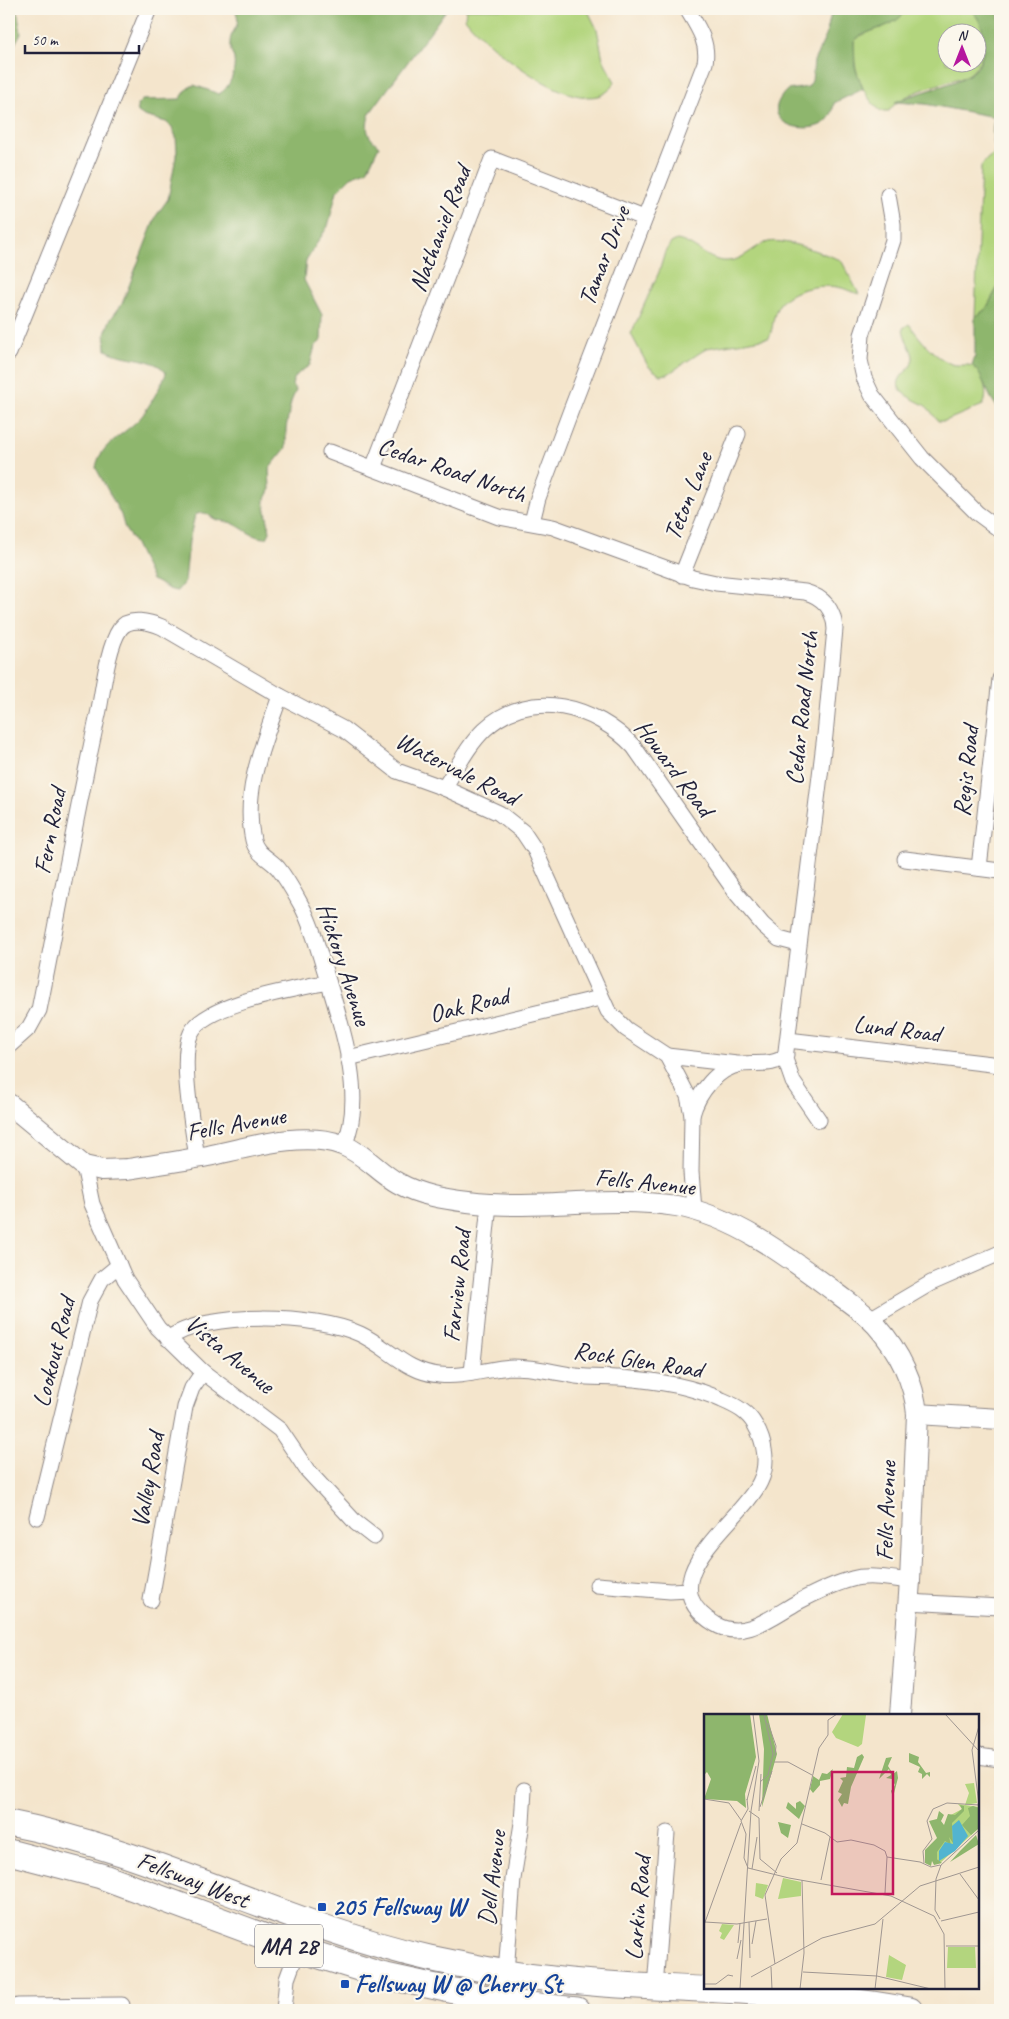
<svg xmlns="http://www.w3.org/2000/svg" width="1009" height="2019" font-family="Caveat,sans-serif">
	<rect width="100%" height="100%" fill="#fbf7ec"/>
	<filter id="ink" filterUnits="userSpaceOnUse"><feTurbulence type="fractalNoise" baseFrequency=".02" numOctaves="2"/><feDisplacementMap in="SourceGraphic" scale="10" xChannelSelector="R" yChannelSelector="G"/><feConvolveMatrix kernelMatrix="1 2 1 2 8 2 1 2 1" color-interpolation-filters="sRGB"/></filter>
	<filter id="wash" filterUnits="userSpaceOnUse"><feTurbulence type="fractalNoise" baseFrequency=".0096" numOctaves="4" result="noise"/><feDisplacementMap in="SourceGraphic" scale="20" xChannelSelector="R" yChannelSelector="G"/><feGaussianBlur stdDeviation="1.12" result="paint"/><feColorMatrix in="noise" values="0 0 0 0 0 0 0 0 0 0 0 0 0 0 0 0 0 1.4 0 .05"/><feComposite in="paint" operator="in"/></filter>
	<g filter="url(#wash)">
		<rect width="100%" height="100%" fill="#f4e5cc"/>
		<g fill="#b3d57e" stroke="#6a7c5c" fill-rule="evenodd">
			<path d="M466,9H587L597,29L603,59L615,82C590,131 485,46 465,18Z"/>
			<path d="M906,9H968C992,22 988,62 968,75C945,84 902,91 889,111H881C862,97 851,64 854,41C869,27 897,28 906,9ZM946,32H976V62H946Z"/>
			<polygon points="996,152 1000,155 1000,283 986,309 975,317 981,166 987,159"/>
			<path d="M677,240C695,243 708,262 727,261C742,261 752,248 765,243C782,236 823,254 841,260L859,294C851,292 845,288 837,287C819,284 790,289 779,305C772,315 774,327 769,338L707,348L668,374L660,375L648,366L631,334L659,272L665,252L671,243Z"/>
			<path d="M909,324C920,339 933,356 951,364C959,367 972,362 977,369C984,377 989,396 983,405L945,421H938C934,417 932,412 928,408C922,401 889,394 901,377C906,370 913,367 913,357C912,348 904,340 903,328Z"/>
		</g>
		<g fill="#8eb66d" stroke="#586c54">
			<polygon points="9,9 17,9 21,33 9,55"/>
			<path d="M235,9H447L370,113C365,128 366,136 379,146L367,171L351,177L337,191L328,226L306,260L304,280L322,315L321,341L315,346L310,365C301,372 295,373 292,385L296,390L291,402L286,428V448L269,469L270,489L264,501L270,532L267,538C253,539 244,528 232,523C226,521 217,521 213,518C206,513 204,511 195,515L189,541L185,581L177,591C166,590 161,583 152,580L135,544L125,529L121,515L96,468C99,444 126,434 141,417C146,412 165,379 166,373C155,356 126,361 106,350L105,334L110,320L122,304L156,216L168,199L177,151L176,137L172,127L166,122L144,116L138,112L137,105L142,100L180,99L188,88L194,85L219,94C230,88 236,71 234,59C233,54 229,49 230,43C230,29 243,28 235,9Z"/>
			<path d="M832,9H906C897,29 869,27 854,41L855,67L863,89L834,103C833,108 832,114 829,118C815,139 752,125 787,90L808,87L812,81L814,61L826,36Z"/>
			<path d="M968,9H997L1000,22V155C991,147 991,127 995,117L925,104L895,102C915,93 961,83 974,71C983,63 984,49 984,38C983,27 978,14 968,9Z"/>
			<path d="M1000,283V410C987,398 983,373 972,365L975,356V317L986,309Z"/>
		</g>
	</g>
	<g filter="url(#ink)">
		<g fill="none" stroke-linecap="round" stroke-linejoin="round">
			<g stroke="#8b8484" stroke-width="17">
				<g id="minor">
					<polyline points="888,195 893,224 893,240 862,335 860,360 864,378 872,395 922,458 977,513 1000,530"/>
					<polyline points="9,353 149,9"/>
					<path d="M330,452L499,517L553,527L693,578L716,583L805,592C824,597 834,610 835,629L825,735L785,1059L793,1082L819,1120"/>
					<polyline points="373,468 492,159 644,218"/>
					<path d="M532,522L538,498L571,410L705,63C709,42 697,26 687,9"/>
					<polyline points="682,575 738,434"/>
					<path d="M280,696C264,742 242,791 253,840C256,854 269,858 278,868C286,878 294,892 300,903C312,924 318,949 325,971C340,1020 367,1097 344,1145"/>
					<path d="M444,788C457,768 468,745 485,729C531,687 596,706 634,747L737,894L763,925L779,939L798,944"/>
					<polyline points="905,859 1000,871"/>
					<polyline points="979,868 1000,679"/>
					<polyline points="788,1040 1000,1065"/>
					<path d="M9,1046L29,1028L39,1010C59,910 77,809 99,710C103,689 108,646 120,629C129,616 150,622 162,627L280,696L343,729L397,771L444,788L499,813L523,832L535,850L608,1011L626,1029L667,1056L688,1096L692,1115L691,1172L694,1210"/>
					<polyline points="667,1056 737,1064"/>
					<polyline points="348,1058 600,998"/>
					<path d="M692,1115C698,1093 717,1068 741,1064C757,1062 774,1067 786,1055"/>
					<path d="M197,1158C193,1129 179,1057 191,1033C205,1003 297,989 328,982"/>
					<polyline points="84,1166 92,1204 125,1279 158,1328 203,1372 280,1430 307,1470 356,1523 374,1537"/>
					<polyline points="870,1319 931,1283 1000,1253"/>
					<path d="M168,1339C206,1310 317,1314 360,1334C388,1347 406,1372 439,1375C464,1378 488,1368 513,1367C535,1367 554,1372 576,1376C590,1378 605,1377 619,1378C654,1380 690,1385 722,1400C736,1406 748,1412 755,1425C765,1442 769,1464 760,1482C741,1522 644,1581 715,1624C743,1642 774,1615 798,1602C815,1593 833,1584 852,1579C869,1574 892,1579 910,1581"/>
					<polyline points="472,1373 489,1204"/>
					<polyline points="37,1517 90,1301 102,1279 119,1265"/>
					<polyline points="597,1585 670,1591 689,1590"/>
					<polyline points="151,1600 185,1407 192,1388 203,1372"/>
					<polyline points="908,1602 1000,1607"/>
					<polyline points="978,1756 1000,1759"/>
					<polyline points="506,1973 513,1879 522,1823 524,1790"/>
					<polyline points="655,1987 667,1833"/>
					<polyline points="9,2008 18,2006 122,2005"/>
					<polyline points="284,2010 287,1979 298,1949"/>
				</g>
			</g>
			<g stroke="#8b8484" stroke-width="22">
				<g id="tertiary">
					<path d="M9,1104L84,1166L102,1170L128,1169C154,1165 181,1161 208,1156C247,1148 304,1130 342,1145C364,1153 378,1172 398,1183C419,1195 444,1199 468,1202C536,1211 606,1195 676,1206C734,1216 787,1256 834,1291C848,1302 864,1312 876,1325C898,1350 914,1381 917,1414L910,1581L900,1715"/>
					<polyline points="917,1414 1000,1419"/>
				</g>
			</g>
			<g stroke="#8b8484" stroke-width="27">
				<g id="primary">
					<path d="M9,1823C154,1851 285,1925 429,1958C467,1966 505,1974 544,1978C618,1988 693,1987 767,1993C815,1996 863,2002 910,2010"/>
					<polyline points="9,1852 101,1876 298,1949 381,1975 510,2003 577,2010"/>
				</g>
			</g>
			<use href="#minor" stroke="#fff" stroke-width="15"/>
			<use href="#tertiary" stroke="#fff" stroke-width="20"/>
			<use href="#primary" stroke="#fff" stroke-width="25"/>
		</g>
	</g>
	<g fill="#1a4fb4" stroke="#fbf7ec" stroke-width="2">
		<rect x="317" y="1902" width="10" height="10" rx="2.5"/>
		<rect x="340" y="1979" width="10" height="10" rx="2.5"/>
	</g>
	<g text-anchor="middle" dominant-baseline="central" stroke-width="4.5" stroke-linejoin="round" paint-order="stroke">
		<rect fill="#fbf7ec" stroke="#636270" stroke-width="1" x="255" y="1924.5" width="68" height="43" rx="4"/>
		<g font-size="24" font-weight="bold" fill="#22223b">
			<text x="289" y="1946">MA 28</text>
		</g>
		<g font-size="25" fill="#22223b" stroke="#fbf7ec">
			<text transform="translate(440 229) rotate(-69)">Nathaniel Road</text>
			<text transform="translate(604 256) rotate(-69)">Tamar Drive</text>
			<text transform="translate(452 470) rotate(19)">Cedar Road North</text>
			<text transform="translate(688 496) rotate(-68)">Teton Lane</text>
			<text transform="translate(802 708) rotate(-84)">Cedar Road North</text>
			<text transform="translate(674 768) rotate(53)">Howard Road</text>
			<text transform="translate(457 769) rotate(27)">Watervale Road</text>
			<text transform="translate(966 771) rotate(-84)">Regis Road</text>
			<text transform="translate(50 831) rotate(-79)">Fern Road</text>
			<text transform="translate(344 964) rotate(72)">Hickory Avenue</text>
			<text transform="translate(469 1005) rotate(-14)">Oak Road</text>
			<text transform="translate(897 1029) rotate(7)">Lund Road</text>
			<text transform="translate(236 1124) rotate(-10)">Fells Avenue</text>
			<text transform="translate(645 1182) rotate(6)">Fells Avenue</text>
			<text transform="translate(457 1286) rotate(-84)">Farview Road</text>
			<text transform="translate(54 1352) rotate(-76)">Lookout Road</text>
			<text transform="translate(230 1354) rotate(40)">Vista Avenue</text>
			<text transform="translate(638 1360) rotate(9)">Rock Glen Road</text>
			<text transform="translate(148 1480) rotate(-80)">Valley Road</text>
			<text transform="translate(886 1511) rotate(-88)">Fells Avenue</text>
			<text transform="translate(492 1878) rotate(-83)">Dell Avenue</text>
			<text transform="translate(193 1880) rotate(21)">Fellsway West</text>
			<text transform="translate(638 1908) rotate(-85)">Larkin Road</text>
		</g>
		<g font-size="25" font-weight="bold" fill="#164399" stroke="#fbf7ec" text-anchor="start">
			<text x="332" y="1907">205 Fellsway W</text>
			<text x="355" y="1984">Fellsway W @ Cherry St</text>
		</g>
	</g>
	<g transform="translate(704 1714)">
		<rect width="275" height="275" fill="#f4e5cc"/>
		<path d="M139,0L162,1L158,30L154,33L132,24L128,18ZM270,69L273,89L261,91L265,79L261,70ZM254,90L275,93V114L236,149L231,142L245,102L258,95ZM79,164L97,168V182L74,185ZM52,169L64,171L59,185L51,182ZM18,210L30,211L20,226L16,224L18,219L15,217ZM244,233H271L272,254H243ZM185,241L202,251L198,266L182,263Z" fill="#b3d57e"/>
		<path d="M0,0H46L52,43L41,80L42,94L33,87L0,85L7,65L3,58L0,61ZM55,0H63L73,40L58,93L60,35ZM205,39L215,43L214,48L222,59L226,58V63L223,60L218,65V60L214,58L216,53L205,48ZM158,40L160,43L147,73L144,90L140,89L138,93L134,86L138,80L134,78L139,67L136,64L142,63L143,53L150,54L153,43ZM188,43L184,52L189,60L193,57L194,64L189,83L187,77L191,71L188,65L182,64L187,61L185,55L175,65L182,44ZM129,55L126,65L116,67V71L109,79L106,75L109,62L115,66L118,59L123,60ZM96,87L101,92L95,105L82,94L84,88L92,95V89ZM256,91L260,92V97L248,109L249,129L245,123L247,131L241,127L233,138V145L238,149L230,151L228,147L227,152L221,149V136L233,124L225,107L233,105L235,97L240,101L237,107L240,111L244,100L251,101L258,95ZM269,92L275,94V114L267,121L258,111L266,102L264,94ZM74,108L87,111L84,124L77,119ZM272,121L275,130L246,148L256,137Z" fill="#8eb66d"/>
		<path d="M255,106L264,122L251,137L235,147V137L241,128L249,130L248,112Z" fill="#52b4d0"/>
		<path fill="none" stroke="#a09792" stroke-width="1" d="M241,0L275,37M64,9L72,32L71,42M275,12L268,36L275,90M70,48H84L108,61M56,68L64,61L69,40L60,0M0,85L25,89L37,106M43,85L44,95L37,107L42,120L40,144L44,154L85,164L187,182L230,202L240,220L241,275M43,86L52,52M56,93L68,57M45,97L55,104L56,145L73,159M55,97L57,60M98,110L121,119L133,128L147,126L170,131L181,137L183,143L181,179M183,143L216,148L227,153L236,151M220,149L219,137L228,125L223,107L229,95L243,89L275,91M236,152L275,116M48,155L53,123M256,160L275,186M117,166L126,123M236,205L231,196L232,165L237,151M237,207L275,198M1,208L33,210L63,205M45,208L46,244M0,211L37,109M34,229L36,209M48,230L52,207M242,232H275M33,245L37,226M71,250L61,181L77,145L93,129L115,34L124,21V6L133,0M67,253L68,275M99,258L173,262L227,275M47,263L118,224L171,210L216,172L275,153M0,270H12L24,261L29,262M36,275L47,97L55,47L49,0M96,275L100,239L98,166M171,275L179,205"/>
		<path fill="#c2185b" fill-opacity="0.15" stroke="#c2185b" stroke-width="2.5" d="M128,58H189V180H128Z"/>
		<rect width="275" height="275" fill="none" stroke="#22223b" stroke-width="2.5"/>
	</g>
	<rect width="1009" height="2019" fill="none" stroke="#fbf7ec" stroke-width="30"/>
	<g transform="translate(962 48)"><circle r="24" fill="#fbf7ec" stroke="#a4a2a5"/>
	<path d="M0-4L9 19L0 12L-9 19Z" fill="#b5179e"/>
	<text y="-8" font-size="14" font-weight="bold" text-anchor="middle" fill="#22223b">N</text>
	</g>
	<path d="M25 45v8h114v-8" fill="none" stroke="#22223b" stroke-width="2.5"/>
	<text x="32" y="45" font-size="15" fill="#22223b" stroke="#fbf7ec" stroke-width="4" paint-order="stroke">50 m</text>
</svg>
